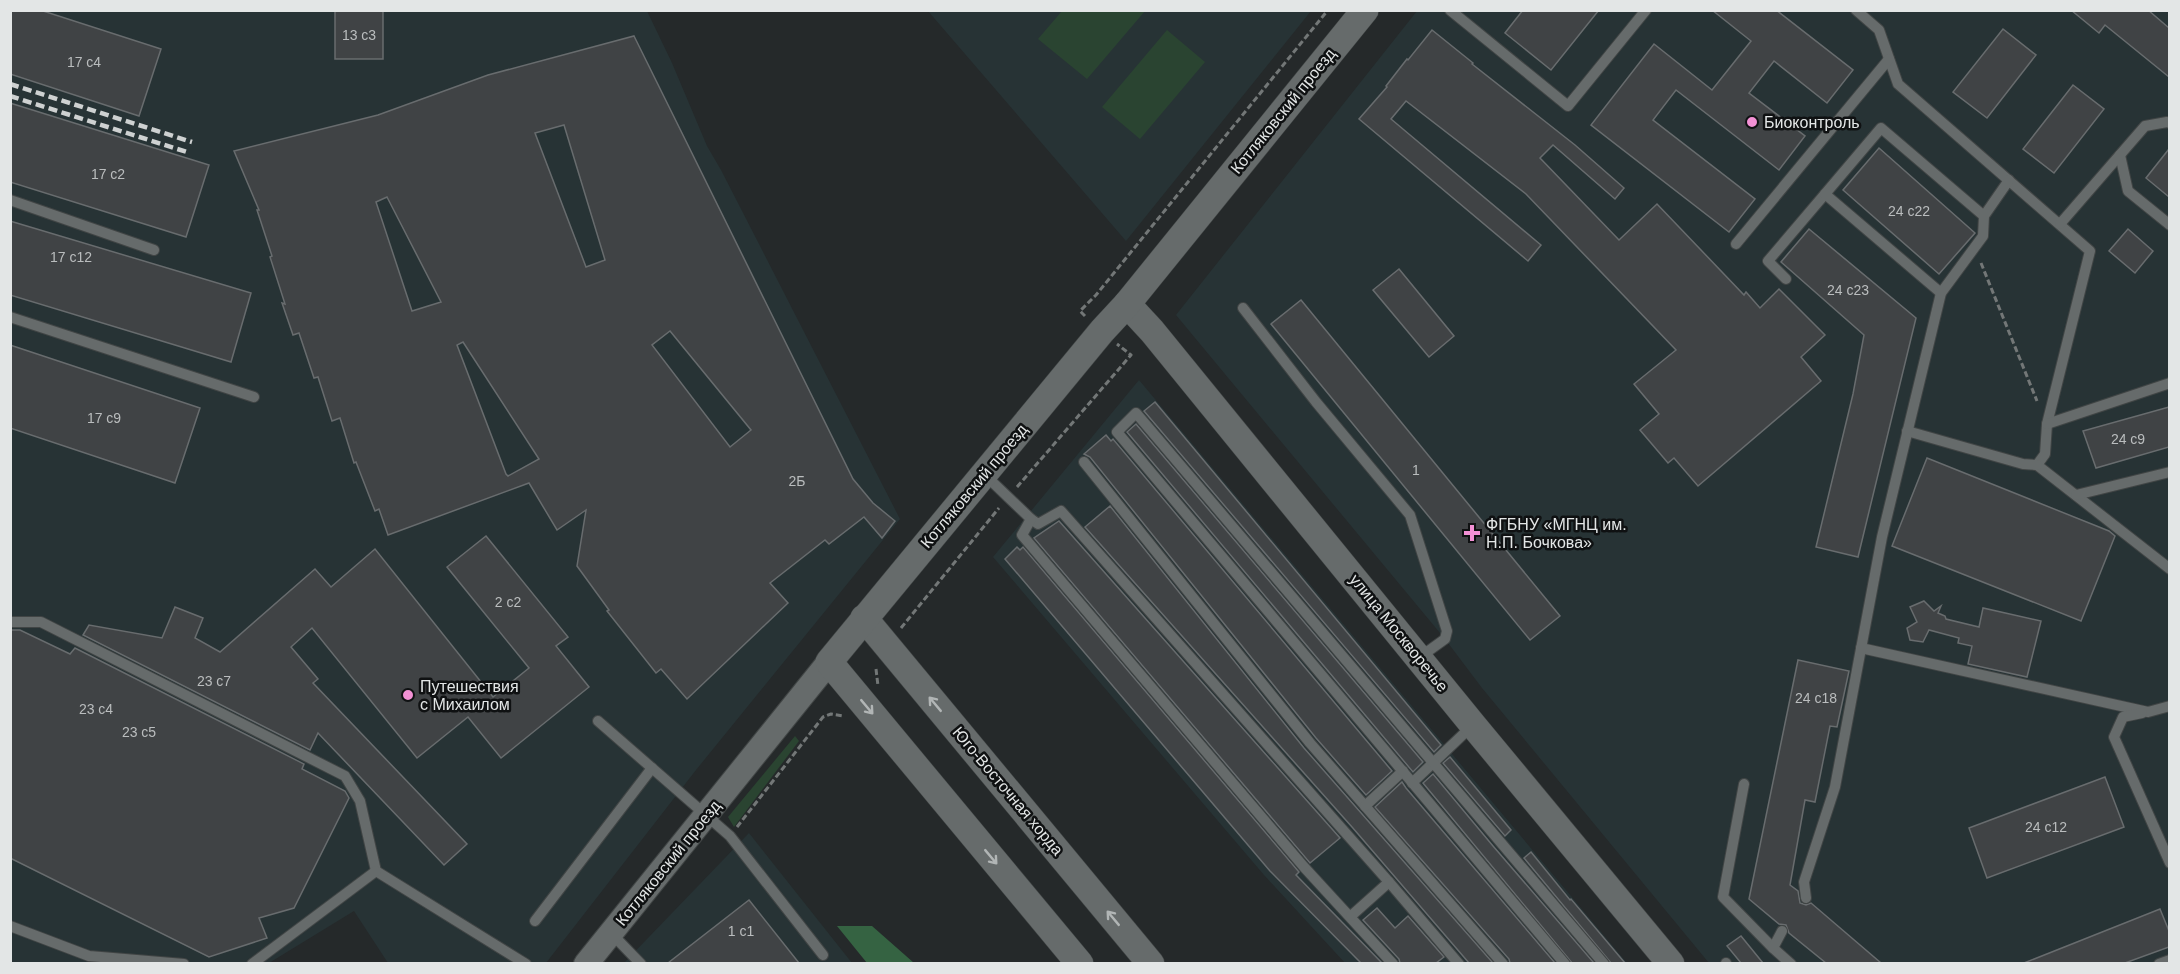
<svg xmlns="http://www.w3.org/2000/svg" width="2180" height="974" font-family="Helvetica,sans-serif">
	<rect width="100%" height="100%" fill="#25292a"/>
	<g fill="#273335">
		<polygon points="10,11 647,11 672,63 707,146 721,170 900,519 696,770 546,963 388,963 354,911 269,963 11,963"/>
		<polygon points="928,11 1311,11 1126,241"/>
		<polygon points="1417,11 2169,11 2169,963 1709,963 1482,688 1445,639 1176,315"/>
		<polygon points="1139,380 1627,963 1345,963 1264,875 993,557"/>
		<polygon points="749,833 852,963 623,964"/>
	</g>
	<g fill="#2a4431">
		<polygon points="1062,11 1062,10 1145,11 1087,79 1038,39"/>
		<polygon points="1167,30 1205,62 1140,139 1102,107"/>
		<polygon points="795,736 799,741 734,827 728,817"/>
	</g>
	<polygon fill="#356342" points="837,926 872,926 914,963 867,963"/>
	<g fill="#404345" stroke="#686c6e" stroke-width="1.5" fill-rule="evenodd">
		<polygon points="10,10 40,10 161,49 139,116 10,74"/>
		<rect x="335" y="10" width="48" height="49"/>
		<polygon points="1523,10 1599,10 1551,70 1505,33"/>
		<polygon points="1712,10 1776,10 1853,70 1827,103 1774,61 1749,93 1805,136 1779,170 1676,90 1653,120 1755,199 1729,232 1591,125 1654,44 1712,90 1751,41"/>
		<polygon points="2071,10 2148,10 2169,28 2169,77 2105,25 2099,33"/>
		<polygon points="2003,29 2036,55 1987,118 1953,92"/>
		<polygon points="1432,30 1473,63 1472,64 1575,145 1624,188 1615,199 1553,145 1540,158 1619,240 1657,204 1744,295 1746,292 1760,308 1779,289 1825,335 1801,357 1821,381 1698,486 1674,458 1668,463 1640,430 1659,414 1634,384 1676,350 1526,194 1406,101 1391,119 1541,245 1528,261 1359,119 1387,87 1386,86 1407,59 1408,60"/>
		<path d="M634,36L853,479L873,503L895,521L882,538L864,517L829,544L825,540L770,583L788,603L687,699L661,669L656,673L607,611L609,610L577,566L586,510L557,530L529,483L388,535L379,509L375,511L356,462L354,463L340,418L332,421L318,377L314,378L299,333L293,335L282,303L285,304L270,257L272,256L257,210H259L234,151L378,115L488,75ZM564,125L605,260L586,267L535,133ZM387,197L441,302L412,311L376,202ZM670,331L751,430L730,447L652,345ZM463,342L539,459L508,476L506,474L457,345Z"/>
		<polygon points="2073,85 2104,109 2054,173 2023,149"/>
		<polygon points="10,103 209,165 186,237 10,182"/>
		<polygon points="1879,148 1975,233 1939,274 1843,190"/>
		<polygon points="2169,149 2169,197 2146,178"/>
		<polygon points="10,221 251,293 231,362 10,295"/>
		<polygon points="1809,229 1916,318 1858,557 1816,547 1853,394 1864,335 1781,262"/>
		<polygon points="2128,229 2153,251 2135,273 2109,251"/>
		<polygon points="1399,269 1454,336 1429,357 1373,290"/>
		<polygon points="1301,300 1560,616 1530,640 1271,324"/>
		<polygon points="10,345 200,408 175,483 10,428"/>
		<polygon points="1155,402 1441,745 1434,752 1144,411"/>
		<polygon points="2169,407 2169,447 2096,468 2083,431"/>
		<polygon points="1136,424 1423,762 1413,772 1127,432"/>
		<polygon points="1106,435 1111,441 1113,439 1392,771 1366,795 1316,738 1090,457 1084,454"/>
		<polygon points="1927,458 2109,531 2115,536 2081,621 1892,546"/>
		<polygon points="1110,506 1304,748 1493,963 1469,963 1352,827 1085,527"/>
		<polygon points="1059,521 1340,838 1310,863 1034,538"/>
		<polygon points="486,536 568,637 556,646 589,687 501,758 468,717 417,758 312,628 291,647 318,679 313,683 467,844 444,865 318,733 310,750 83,635 89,625 162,638 175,607 203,618 195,638 220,652 315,569 331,587 375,549 493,697 529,668 447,567"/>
		<polygon points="1017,547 1020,550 1023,547 1299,872 1296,875 1382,963 1361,963 1270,871 1005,559"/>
		<polygon points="1924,601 1934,611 1941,606 1938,613 1945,616 1946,619 1979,627 1983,608 2041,621 2027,677 1968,664 1972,646 1958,643 1959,638 1929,630 1923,642 1910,640 1907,628 1917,622 1910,607"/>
		<polygon points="10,630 20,630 70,654 75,648 304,764 302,769 345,791 349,798 294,908 259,918 267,938 209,957 10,858"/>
		<polygon points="1798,660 1849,671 1837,727 1830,726 1815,802 1805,800 1790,885 1798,891 1800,903 1806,905 1811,903 1881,963 1826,963 1789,933 1786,925 1779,924 1749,899"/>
		<polygon points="1450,757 1511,830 1505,836 1443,763"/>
		<polygon points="1433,774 1493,846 1594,963 1572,963 1423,783"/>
		<polygon points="2105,777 2124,827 1987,878 1969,828"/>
		<polygon points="1402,782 1406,788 1555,963 1510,963 1509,959 1375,807"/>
		<polygon points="1531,852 1570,900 1571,899 1625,963 1611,963 1524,858"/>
		<polygon points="749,900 799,963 668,963"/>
		<polygon points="1377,908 1395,928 1408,916 1444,957 1436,963 1400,963 1399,959 1363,920"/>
		<polygon points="2160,909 2169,931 2169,947 2125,963 2024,963"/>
		<polygon points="1741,936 1763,963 1741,963 1727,946"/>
	</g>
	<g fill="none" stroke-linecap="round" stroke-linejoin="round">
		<g stroke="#414545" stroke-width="12">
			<g id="service">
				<polyline points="1450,10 1568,106 1646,10"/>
				<polyline points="1856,10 1879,30 1898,84 2090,251 2047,424 2045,454 2037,465 2170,569"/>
				<polyline points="2120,155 2128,191 2170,225"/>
				<polyline points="10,200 154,250"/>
				<polyline points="2060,224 2145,126 2167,122 2170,123"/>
				<polyline points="1736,244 1889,59"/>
				<polyline points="1786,279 1768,261 1825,194"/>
				<polyline points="1941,293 1825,194 1881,128 1984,216"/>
				<polyline points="1243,308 1316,402 1410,515 1447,631 1445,639 1420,657"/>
				<polyline points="10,317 254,397"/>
				<polyline points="2047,424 2170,383"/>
				<polyline points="1907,431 2023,464 2037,465"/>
				<polyline points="1084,462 1310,743 1503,964"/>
				<polyline points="984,474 1031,519 1038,524 1061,511 1389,882 1459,964"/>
				<polyline points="2076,495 2170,472"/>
				<polyline points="1031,519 1022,535 1304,867 1393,964"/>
				<polyline points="10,622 41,622 345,776 360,801 376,871 526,964"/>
				<polyline points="1861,648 2148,712 2170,706"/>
				<polyline points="2142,713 2123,717 2114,737 2170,863"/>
				<polyline points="598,721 730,836 823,955"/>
				<polyline points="1412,783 1473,725"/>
				<polyline points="1744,784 1723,897 1773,948"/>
				<polyline points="1365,806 1403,771"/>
				<polyline points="1806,898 1804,882 1835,787 1882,537 1941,293 1983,236 1984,216 2009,180"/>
				<polyline points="1351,916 1389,882"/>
				<polyline points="535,921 652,768"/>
				<polyline points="10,926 89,956 184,964"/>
				<polyline points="1782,931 1773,948 1791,964"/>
				<polyline points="611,933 641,964"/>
				<polyline points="1726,963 1726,964"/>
				<polyline points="252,964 376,871"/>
				<polyline points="1565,964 1117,432 1136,413 1604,964"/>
				<polyline points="2159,964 2170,960"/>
			</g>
		</g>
		<g stroke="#414545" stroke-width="26">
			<polyline id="tertiary" points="586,964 829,662"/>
		</g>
		<g stroke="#414545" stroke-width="28">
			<g id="secondary">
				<polyline points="1127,304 1152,331 1473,725 1671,964"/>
				<polyline points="864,618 1151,964"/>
				<polyline points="1080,964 829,662 1102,331 1127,304 1365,10"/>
			</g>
		</g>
		<g stroke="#737777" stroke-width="3" stroke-dasharray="6 3" stroke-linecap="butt">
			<polyline points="1981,263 2037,401"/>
			<polyline points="1085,316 1080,311 1096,295 1328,10"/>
			<polyline points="1017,487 1131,355 1117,344"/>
			<polyline points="901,628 999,508"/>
			<polyline points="876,669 878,686"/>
			<polyline points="737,827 823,717 831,714 844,716"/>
		</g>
		<use href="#service" stroke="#666b6b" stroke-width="10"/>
		<use href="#tertiary" stroke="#666b6b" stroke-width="24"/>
		<use href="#secondary" stroke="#666b6b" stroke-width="27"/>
		<g stroke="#ced1d1" stroke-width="4.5" stroke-dasharray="9 4.5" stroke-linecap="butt">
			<polyline points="10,84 192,142"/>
			<polyline points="10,96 190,153"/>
		</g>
	</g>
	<defs><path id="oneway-shaft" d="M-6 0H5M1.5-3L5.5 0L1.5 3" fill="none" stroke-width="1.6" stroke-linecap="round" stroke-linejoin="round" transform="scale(1.5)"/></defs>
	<g stroke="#b1b5b5">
		<use href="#oneway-shaft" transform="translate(935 704) rotate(-130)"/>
		<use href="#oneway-shaft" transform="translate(867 707) rotate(50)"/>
		<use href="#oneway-shaft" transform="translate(991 857) rotate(50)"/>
		<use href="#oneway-shaft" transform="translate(1113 918) rotate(-130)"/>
	</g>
	<g fill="#f391d5" stroke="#0f1112" stroke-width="2">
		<circle cx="1752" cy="122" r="6"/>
		<path d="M1469 524h6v6h6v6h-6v6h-6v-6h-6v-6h6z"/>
		<circle cx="408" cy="695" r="6"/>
	</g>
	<g text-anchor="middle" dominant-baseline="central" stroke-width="5" stroke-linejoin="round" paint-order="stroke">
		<g font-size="14" fill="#babdbe">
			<text x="359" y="35">13 с3</text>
			<text x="84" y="62">17 с4</text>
			<text x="108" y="174">17 с2</text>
			<text x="1909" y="211">24 с22</text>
			<text x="71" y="257">17 с12</text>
			<text x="1848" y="290">24 с23</text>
			<text x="104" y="418">17 с9</text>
			<text x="2128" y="439">24 с9</text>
			<text x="1416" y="470">1</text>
			<text x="797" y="481">2Б</text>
			<text x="508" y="602">2 с2</text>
			<text x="214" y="681">23 с7</text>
			<text x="1816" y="698">24 с18</text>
			<text x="96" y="709">23 с4</text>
			<text x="139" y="732">23 с5</text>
			<text x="2046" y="827">24 с12</text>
			<text x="741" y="931">1 с1</text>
		</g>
		<g font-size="16" fill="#e3e6e6" stroke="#0f1112">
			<text transform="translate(1283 111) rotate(-51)">Котляковский проезд</text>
			<text transform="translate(974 486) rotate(-50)">Котляковский проезд</text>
			<text transform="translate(1399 633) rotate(51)">улица Москворечье</text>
			<text transform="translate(1008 791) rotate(50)">Юго-Восточная хорда</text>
			<text transform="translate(668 863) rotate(-51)">Котляковский проезд</text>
		</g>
		<g font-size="16" fill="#e3e6e6" stroke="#0f1112" text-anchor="start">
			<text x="1764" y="122">Биоконтроль</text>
			<text x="1486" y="524">ФГБНУ «МГНЦ им.<tspan x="1486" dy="18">Н.П. Бочкова»</tspan></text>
			<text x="420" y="686">Путешествия<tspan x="420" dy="18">с Михаилом</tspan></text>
		</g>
	</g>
	<rect width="2180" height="974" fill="none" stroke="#e3e6e6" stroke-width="24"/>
</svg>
